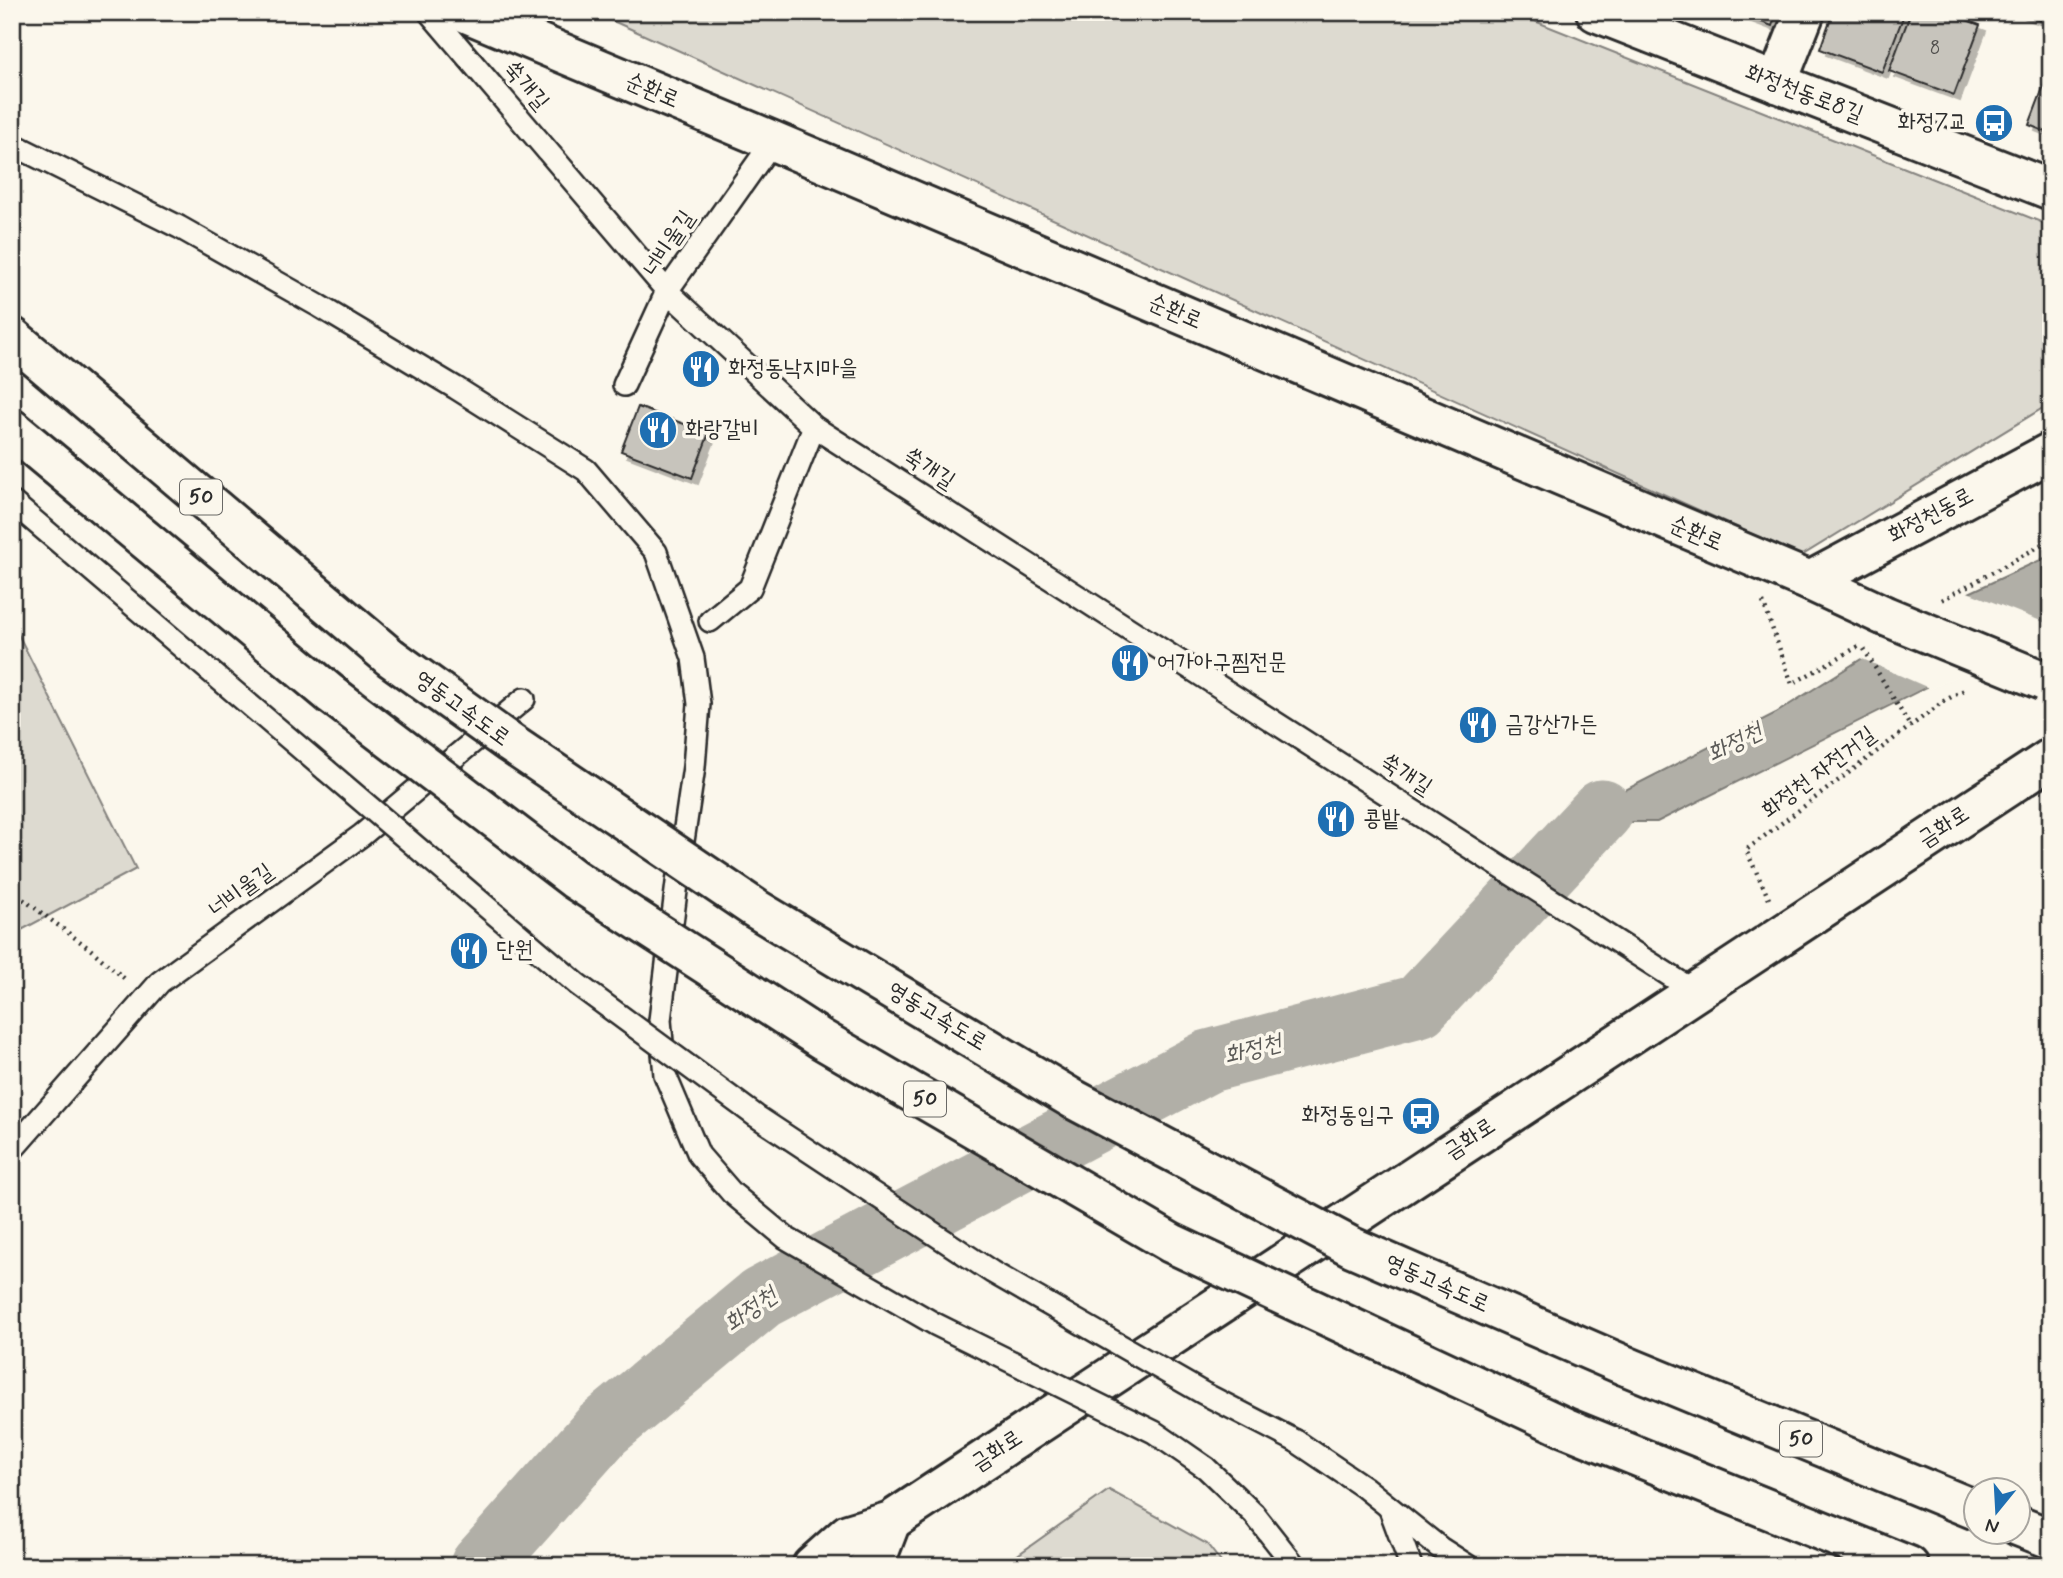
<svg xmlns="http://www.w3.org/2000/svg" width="2063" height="1578" font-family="Mynerve,'Poor Story',sans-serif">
	<defs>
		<filter id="shadow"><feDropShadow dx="6" dy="6" stdDeviation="0" flood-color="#0004"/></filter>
	</defs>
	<rect width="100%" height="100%" fill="#fbf7ec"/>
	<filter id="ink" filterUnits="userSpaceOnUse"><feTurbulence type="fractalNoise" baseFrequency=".0143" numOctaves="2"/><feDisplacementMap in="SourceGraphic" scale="14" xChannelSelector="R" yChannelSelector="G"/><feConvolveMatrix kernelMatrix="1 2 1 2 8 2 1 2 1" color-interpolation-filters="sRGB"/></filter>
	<g filter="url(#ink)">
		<g fill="#dddad0" stroke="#84827e" stroke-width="2">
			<polygon points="593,12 1512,12 2051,226 2051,403 1801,556"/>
			<polygon points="12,622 136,869 12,935"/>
			<polygon points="1109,1490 1207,1544 1224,1566 1002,1566"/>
		</g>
		<polygon fill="#b1afa7" stroke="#7b7a75" stroke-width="2" points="2051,555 2051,625 1657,822 1618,822 1554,877 1538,871 1592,807 1776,713 1956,599"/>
		<polygon fill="#fbf7ec" points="1965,591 2051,625 2051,629 1931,689 1858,657"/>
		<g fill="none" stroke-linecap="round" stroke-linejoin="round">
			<polyline stroke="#b1afa7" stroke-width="63" points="481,1566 603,1429 761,1298 1209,1061 1419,1006 1602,811"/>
		</g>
		<g fill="#c7c4bc" stroke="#2b2b2b" stroke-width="2" filter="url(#shadow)">
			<polygon points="1735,12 1777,12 1772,26"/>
			<polygon points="1833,12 1905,12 1882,72 1820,49"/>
			<polygon points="1911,12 1945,12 1980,25 1954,95 1889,71"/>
			<polygon points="2018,12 2051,12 2051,25"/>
			<polygon points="2051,67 2051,134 2029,125"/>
			<polygon points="638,407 709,433 692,478 621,451"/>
		</g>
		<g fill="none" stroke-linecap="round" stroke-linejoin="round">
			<g stroke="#2b2b2b" stroke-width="26">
				<g id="lane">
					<polyline points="429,12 667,291 814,427 1694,991"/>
					<polyline points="12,144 179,227 319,306 456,388 586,470 656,552 693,658 699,704 694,767 678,875 660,1020 665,1075 699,1155 732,1193"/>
					<polyline points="624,385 667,291 773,141"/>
					<polyline points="12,502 326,770"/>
					<polyline points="710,621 750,588 814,427"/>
					<polyline points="12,1150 160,982 362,835 524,699"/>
					<polyline points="1296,1441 1364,1487 1440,1548 1468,1566"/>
					<polyline points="1390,1509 1411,1566"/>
					<polyline points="1254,1514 1295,1566"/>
				</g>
			</g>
			<g stroke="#2b2b2b" stroke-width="44">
				<g id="street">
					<polyline points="1596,12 2051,190"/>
					<polyline points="1777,83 1805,12"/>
				</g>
			</g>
			<g stroke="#2b2b2b" stroke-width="44">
				<g id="secondary">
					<polyline points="464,12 773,141 1810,581 1883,615"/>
					<polyline points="1810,581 2051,452"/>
					<polyline points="812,1566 848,1534 891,1521 2051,758"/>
					<polyline points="868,1566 878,1555 891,1521"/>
				</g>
			</g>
			<g stroke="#2b2b2b" stroke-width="44">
				<g id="highway">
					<polyline points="12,337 390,657"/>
					<polyline points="12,429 332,695"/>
					<polyline points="1626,1366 1976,1510"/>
					<polyline points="1564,1427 1909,1566"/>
					<polyline points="2018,1526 2051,1539"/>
				</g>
			</g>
			<g stroke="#2b2b2b" stroke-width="4.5" stroke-dasharray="2 5" stroke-linecap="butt">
				<polyline points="1942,600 2051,540"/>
				<polyline points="1763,602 1792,684 1861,645"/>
				<polyline points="1864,649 1910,726"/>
				<polyline points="12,891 90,949 125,979"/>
				<polyline points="1769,899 1746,850 1944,701 1966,689"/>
			</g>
			<use href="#lane" stroke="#fbf7ec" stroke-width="21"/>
			<use href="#street" stroke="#fbf7ec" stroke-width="38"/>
			<use href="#secondary" stroke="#fbf7ec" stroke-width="38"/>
			<use href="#highway" stroke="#fbf7ec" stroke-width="38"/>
			<g stroke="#2b2b2b" stroke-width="26" stroke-linecap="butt">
				<g id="lane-bridge">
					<polyline points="326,770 577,984 756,1116 992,1272 1203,1393 1296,1441"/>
					<polyline points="732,1193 786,1238 935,1324 1154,1432 1206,1468 1254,1514"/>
				</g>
			</g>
			<g stroke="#2b2b2b" stroke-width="44" stroke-linecap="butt">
				<polyline id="secondary-bridge" points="1883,615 2044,681"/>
			</g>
			<g stroke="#2b2b2b" stroke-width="44" stroke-linecap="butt">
				<g id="highway-bridge">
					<polyline points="390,657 510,743 756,909 1073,1099 1352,1247 1626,1366"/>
					<polyline points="332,695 574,879 821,1039 1171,1243 1564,1427"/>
				</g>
			</g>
			<use href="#lane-bridge" stroke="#fbf7ec" stroke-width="21"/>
			<use href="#secondary-bridge" stroke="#fbf7ec" stroke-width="38"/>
			<use href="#highway-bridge" stroke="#fbf7ec" stroke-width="38"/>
		</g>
	</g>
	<defs>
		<g id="bus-disc" transform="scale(2.0125)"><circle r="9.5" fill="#1f6fb2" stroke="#fbf7ec"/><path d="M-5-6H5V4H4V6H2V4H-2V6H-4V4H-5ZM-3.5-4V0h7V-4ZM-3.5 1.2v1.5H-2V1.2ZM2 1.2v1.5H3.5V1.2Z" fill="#fff"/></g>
		<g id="restaurant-disc" transform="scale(2.0125)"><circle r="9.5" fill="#1f6fb2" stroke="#fbf7ec"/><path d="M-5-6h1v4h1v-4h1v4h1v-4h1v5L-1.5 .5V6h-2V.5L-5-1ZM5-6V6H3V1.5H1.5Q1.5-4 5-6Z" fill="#fff"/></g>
	</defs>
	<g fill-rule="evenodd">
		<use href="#bus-disc" x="1994" y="123"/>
		<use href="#restaurant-disc" x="701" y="369"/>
		<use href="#restaurant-disc" x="658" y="430"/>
		<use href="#restaurant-disc" x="1130" y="663"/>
		<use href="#restaurant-disc" x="1478" y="725"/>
		<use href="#restaurant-disc" x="1336" y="819"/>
		<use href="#restaurant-disc" x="469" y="951"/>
		<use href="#bus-disc" x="1421" y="1116"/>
	</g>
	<g text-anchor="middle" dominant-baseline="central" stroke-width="7" stroke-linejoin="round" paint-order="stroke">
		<g font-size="19" fill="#52514f">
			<text x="1935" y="48">8</text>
		</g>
		<g fill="#fbf7ec" stroke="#696865" stroke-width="2">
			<rect x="180" y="479.5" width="42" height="35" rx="5"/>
			<rect x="904" y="1081.5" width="42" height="35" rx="5"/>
			<rect x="1780" y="1421.5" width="42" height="35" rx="5"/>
		</g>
		<g font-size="21" font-weight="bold" fill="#2b2b2b">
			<text x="201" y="497">50</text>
			<text x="925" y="1099">50</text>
			<text x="1801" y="1439">50</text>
		</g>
		<g font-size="23" fill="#2b2b2b" stroke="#fbf7ec">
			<text transform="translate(526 86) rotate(50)">쑥개길</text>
			<text transform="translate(652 91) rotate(23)">순환로</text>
			<text transform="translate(1804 94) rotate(21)">화정천동로8길</text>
			<text transform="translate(669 244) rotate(-56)">너비울길</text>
			<text transform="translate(1175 312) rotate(23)">순환로</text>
			<text transform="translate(929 469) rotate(33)">쑥개길</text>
			<text transform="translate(1931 516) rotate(-28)">화정천동로</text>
			<text transform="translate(1696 534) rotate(23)">순환로</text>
			<text transform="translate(462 709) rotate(36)">영동고속도로</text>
			<text transform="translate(1819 773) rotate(-37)">화정천 자전거길</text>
			<text transform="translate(1406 775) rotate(33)">쑥개길</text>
			<text transform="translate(1944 827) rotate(-33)">금화로</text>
			<text transform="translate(241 891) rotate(-36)">너비울길</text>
			<text transform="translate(937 1017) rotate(31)">영동고속도로</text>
			<text transform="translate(1470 1139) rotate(-33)">금화로</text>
			<text transform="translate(1437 1284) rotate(24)">영동고속도로</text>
			<text transform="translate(997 1451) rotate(-33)">금화로</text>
		</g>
		<g font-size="23" fill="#2b2b2b" stroke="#fbf7ec" text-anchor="start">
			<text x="1967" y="123" text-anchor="end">화정7교</text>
			<text x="728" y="369">화정동낙지마을</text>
			<text x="685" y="430">화랑갈비</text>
			<text x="1157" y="663">어가아구찜전문</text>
			<text x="1505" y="725">금강산가든</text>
			<text x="1363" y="819">콩밭</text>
			<text x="496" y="951">단원</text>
			<text x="1394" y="1116" text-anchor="end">화정동입구</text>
		</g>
		<g font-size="24" font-style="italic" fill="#5a5956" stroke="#fbf7ec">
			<text transform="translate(1735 743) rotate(-27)">화정천</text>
			<text transform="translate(1253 1050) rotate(-15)">화정천</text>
			<text transform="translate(751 1310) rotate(-36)">화정천</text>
		</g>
	</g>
	<rect width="2063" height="1578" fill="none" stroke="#fbf7ec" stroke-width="42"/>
	<rect x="21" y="21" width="2021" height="1536" fill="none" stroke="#2b2b2b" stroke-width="2.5" filter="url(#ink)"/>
	<g transform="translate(1997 1511) rotate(198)"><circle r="33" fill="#fbf7ec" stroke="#a8a59f" stroke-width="2"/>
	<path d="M0-5L12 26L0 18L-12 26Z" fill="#1f6fb2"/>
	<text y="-10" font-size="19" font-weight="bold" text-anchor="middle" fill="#2b2b2b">N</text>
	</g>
</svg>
